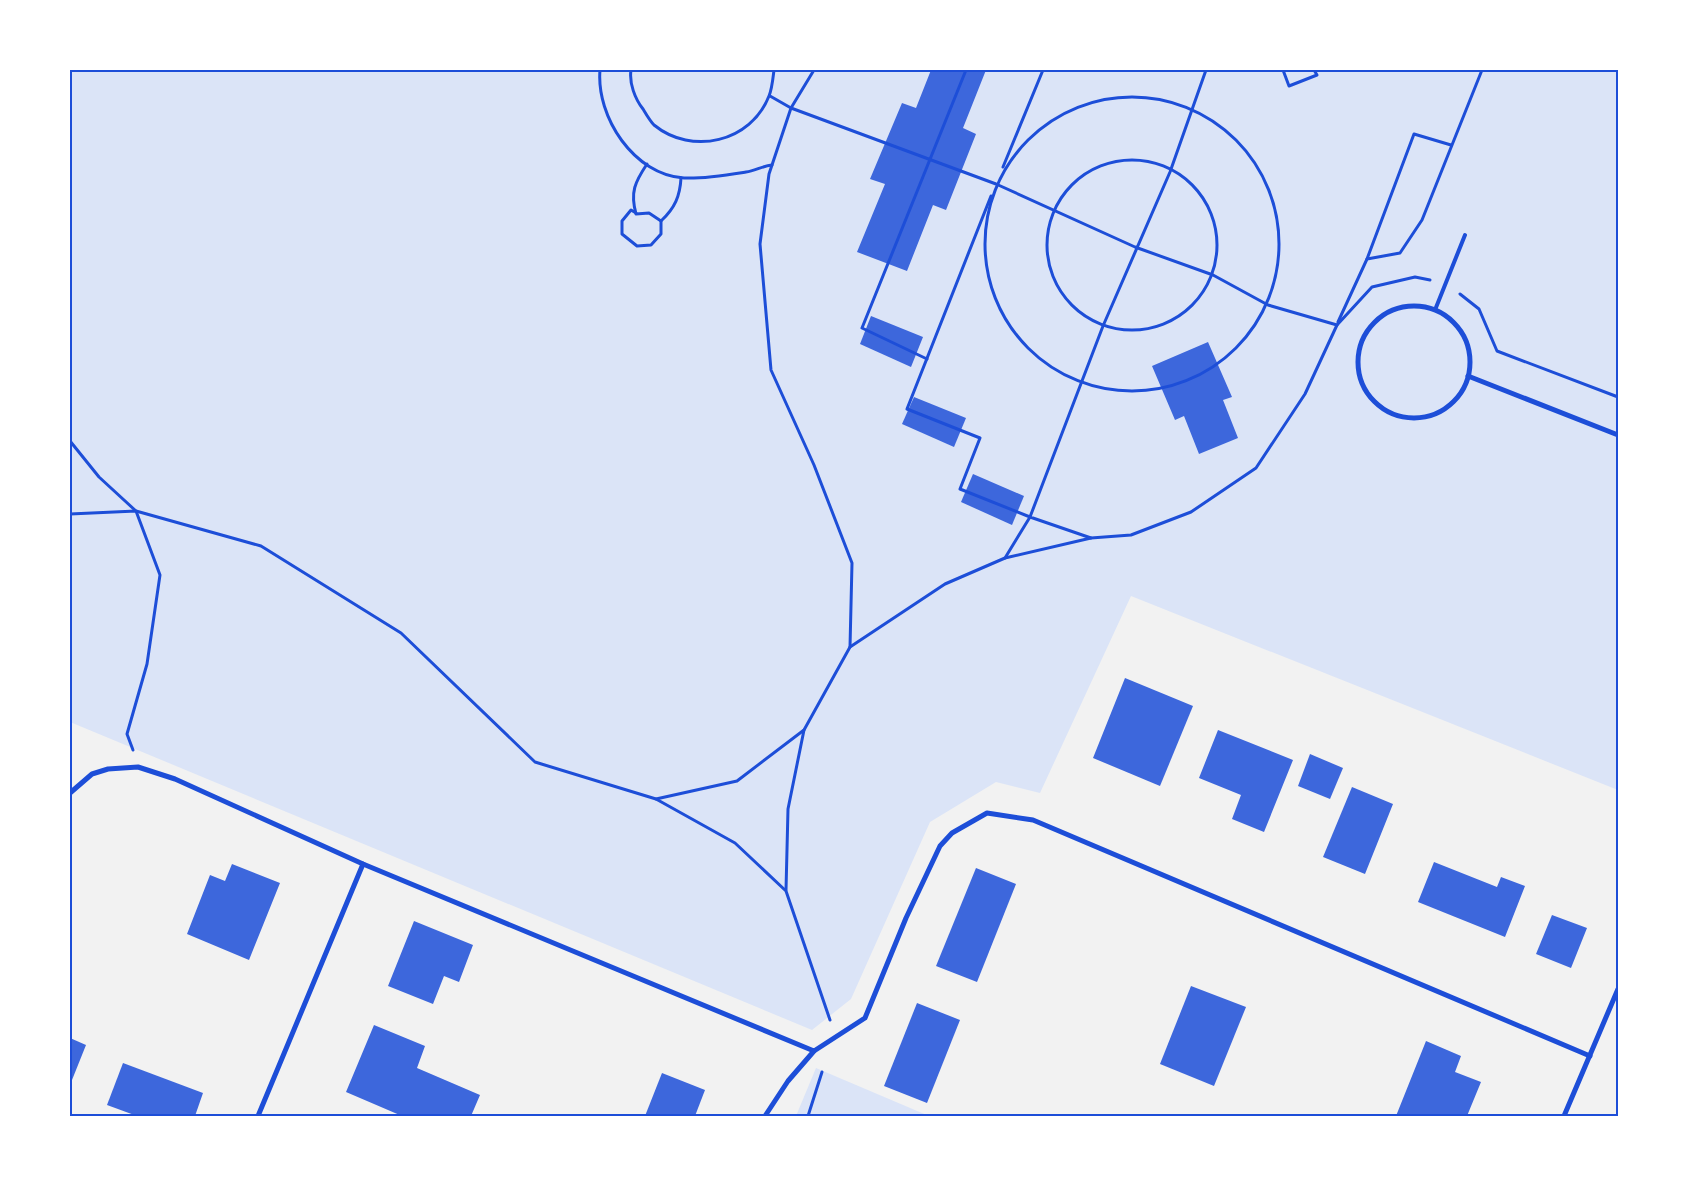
<svg xmlns="http://www.w3.org/2000/svg" width="1688" height="1186" font-family="'IBM Plex Sans',sans-serif">
	<rect width="100%" height="100%" fill="#f2f2f2"/>
	<g fill="#dbe4f7">
		<polygon points="70,70 1618,70 1618,790 1131,596 1040,793 996,782 930,822 851,999 812,1030 70,722"/>
		<polygon points="816,1068 929,1116 796,1116"/>
	</g>
	<g fill="#3d67dc">
		<polygon points="931,70 986,70 963,128 976,134 946,210 933,205 907,271 857,252 885,184 870,179 902,103 916,108"/>
		<polygon points="871,316 923,337 911,367 860,344"/>
		<polygon points="1208,342 1232,397 1223,400 1238,438 1199,454 1184,416 1175,420 1152,366"/>
		<polygon points="914,397 966,418 954,447 902,424"/>
		<polygon points="973,474 1024,496 1012,525 961,502"/>
		<polygon points="1125,678 1193,706 1160,786 1093,758"/>
		<polygon points="1218,730 1293,760 1264,832 1232,819 1241,795 1199,778"/>
		<polygon points="1310,754 1343,768 1330,799 1298,786"/>
		<polygon points="1352,787 1393,804 1365,874 1323,857"/>
		<polygon points="1434,862 1497,887 1501,877 1525,886 1505,937 1418,902"/>
		<polygon points="232,864 280,883 249,960 187,934 210,875 225,881"/>
		<polygon points="976,868 1016,884 977,982 936,966"/>
		<polygon points="1552,915 1587,928 1571,968 1536,954"/>
		<polygon points="414,921 473,945 459,982 444,976 433,1004 388,986"/>
		<polygon points="1191,986 1246,1007 1214,1086 1160,1064"/>
		<polygon points="917,1003 960,1020 927,1103 884,1086"/>
		<polygon points="374,1025 425,1046 417,1068 480,1095 471,1116 402,1116 346,1092"/>
		<polygon points="70,1038 86,1045 70,1085"/>
		<polygon points="1426,1041 1461,1056 1455,1072 1481,1082 1467,1116 1396,1116"/>
		<polygon points="123,1063 203,1093 195,1116 137,1116 107,1105"/>
		<polygon points="662,1073 705,1090 695,1116 645,1116"/>
	</g>
	<g fill="none" stroke-linecap="round" stroke-linejoin="round">
		<g stroke="#1d4ed8" stroke-width="3">
			<path d="M600,70C596,117 634,175 684,178C703,179 727,175 746,172C755,171 762,166 772,165"/>
			<path d="M631,70C629,83 635,99 643,109C646,114 650,121 654,125C692,156 751,142 769,96C772,89 773,78 774,70"/>
			<polyline points="1283,70 1289,86 1317,75 1314,70"/>
			<polyline points="770,96 791,108 996,184 1135,247 1213,275 1268,305 1337,325 1305,394 1256,468 1191,512 1131,535 1091,538 1030,517 1103,326 1170,172 1206,70"/>
			<circle cx="1132" cy="244" r="147"/>
			<circle cx="1132" cy="245" r="85"/>
			<path d="M647,164C635,182 630,192 636,214L649,213L661,221C675,208 680,196 681,178"/>
			<polyline points="1003,167 1043,70"/>
			<polyline points="636,213 631,210 622,221 622,234 637,246 651,245 661,234 661,221"/>
			<polyline points="1367,259 1414,134 1451,145"/>
			<polyline points="1460,294 1479,309 1497,351 1618,397"/>
			<polyline points="1338,322 1367,259 1400,253 1422,220 1482,70"/>
			<polyline points="1337,325 1372,287 1415,277 1430,280"/>
			<polyline points="927,359 862,328 966,70"/>
			<polyline points="70,441 99,477 136,511 261,546 401,633 535,762 656,799 737,781 804,730 850,647 852,563 814,465 771,370 760,244 769,174 791,108 814,70"/>
			<polyline points="70,514 136,511 160,575 147,664 127,734 133,750"/>
			<polyline points="1005,558 1091,538"/>
			<polyline points="850,647 945,584 1005,558 1030,517 960,489 980,438 907,409 991,196"/>
			<polyline points="656,799 735,843 786,891 830,1020"/>
			<polyline points="786,890 788,809 804,730"/>
			<polyline points="808,1116 822,1072"/>
		</g>
		<polyline stroke="#1d4ed8" stroke-width="4" points="1435,310 1465,235"/>
		<g stroke="#1d4ed8" stroke-width="5">
			<circle cx="1414" cy="362" r="56"/>
			<polyline points="1468,376 1618,435"/>
			<polyline points="70,793 92,774 108,769 138,767 175,779 363,864 814,1051 865,1018 906,918 940,846 952,833 987,813 1033,820 1590,1056"/>
			<polyline points="258,1116 363,864"/>
			<polyline points="765,1116 788,1081 814,1051"/>
			<polyline points="1564,1116 1618,989"/>
		</g>
	</g>
	<rect width="1688" height="1186" fill="none" stroke="#ffffff" stroke-width="142"/>
	<rect x="71" y="71" width="1546" height="1044" fill="none" stroke="#1d4ed8" stroke-width="2"/>
</svg>
